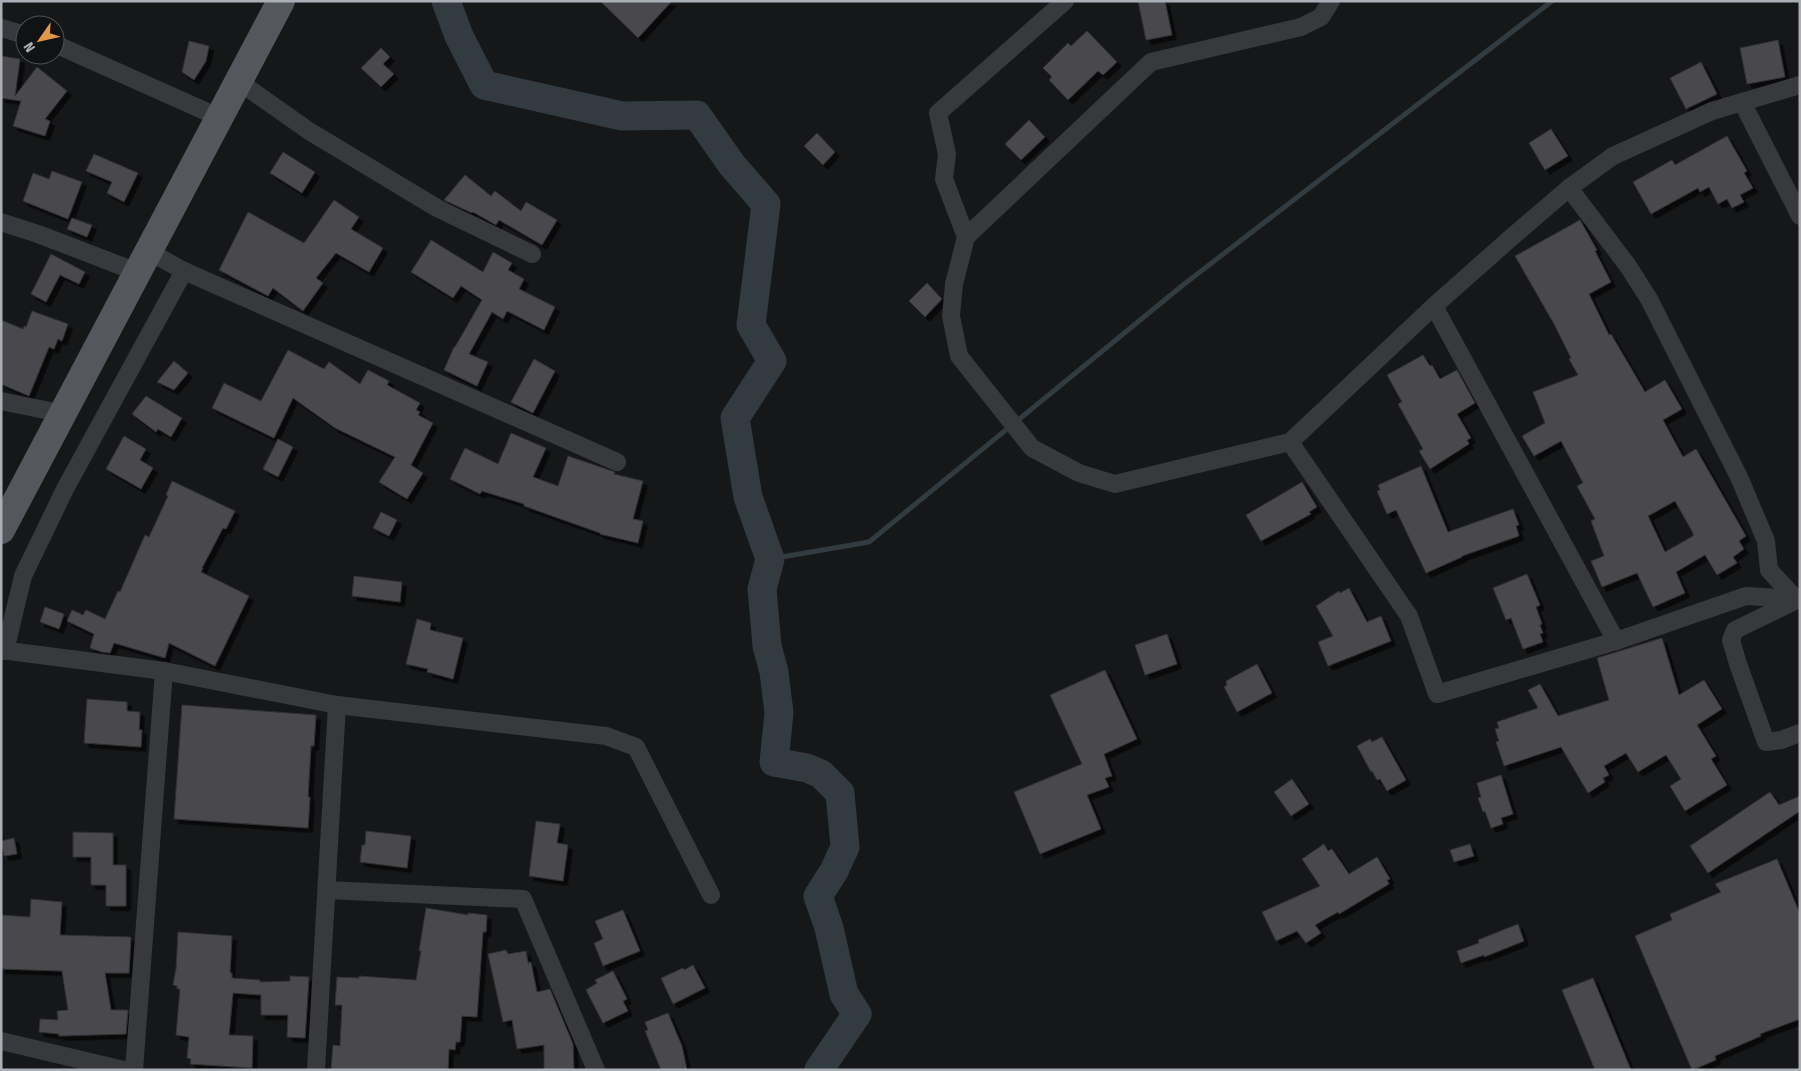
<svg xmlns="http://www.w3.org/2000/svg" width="1801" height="1071" font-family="'Fira Sans Condensed',sans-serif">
	<defs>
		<filter id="shadow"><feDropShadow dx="4.5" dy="4.5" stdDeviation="0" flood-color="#0009"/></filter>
	</defs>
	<rect width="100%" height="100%" fill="#161718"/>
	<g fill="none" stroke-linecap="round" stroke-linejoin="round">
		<polyline stroke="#313b40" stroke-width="5" points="770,559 869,542 1183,285 1552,1"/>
		<polyline stroke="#313b40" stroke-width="29" points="446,1 459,36 484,85 622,116 697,115 732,165 766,204 751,325 772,361 735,418 748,497 770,559 762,589 767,646 774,672 779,713 774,762 807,768 821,774 840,793 845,847 834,871 818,896 829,928 844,994 857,1014 819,1070"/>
	</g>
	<g fill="#484a4d" stroke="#313134" fill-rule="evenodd" filter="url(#shadow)">
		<polygon points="600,1 672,1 638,38"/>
		<polygon points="1138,1 1165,1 1172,35 1146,40"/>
		<polygon points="1087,31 1117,62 1103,75 1098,71 1068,100 1049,80 1052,77 1043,68 1068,43 1071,46"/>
		<polygon points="1778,40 1785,77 1747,84 1740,48"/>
		<polygon points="189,41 209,46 206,61 194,80 182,72"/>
		<polygon points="381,48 390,57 383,64 394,74 381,87 361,68"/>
		<polygon points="1,56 20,59 15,96 37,67 67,91 45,119 50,121 45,136 13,126 21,101 1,98"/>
		<polygon points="1701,62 1717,94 1686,109 1670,78"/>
		<polygon points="1029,120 1045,137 1021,160 1005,144"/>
		<polygon points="1551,129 1568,156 1545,170 1529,143"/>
		<polygon points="817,133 835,152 823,165 804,146"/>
		<polygon points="1727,136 1747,171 1744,173 1753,188 1740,195 1744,202 1732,208 1727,199 1718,204 1709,187 1700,192 1698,188 1651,214 1633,182 1672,160 1675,165"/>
		<polygon points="283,152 315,172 302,193 270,173"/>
		<polygon points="94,154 138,173 124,202 107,193 112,182 86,171"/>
		<polygon points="52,171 82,182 68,219 23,201 33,173 49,179"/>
		<polygon points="465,175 491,196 495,191 521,211 526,202 557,220 542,245 499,220 496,225 473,212 472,213 444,200"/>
		<polygon points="334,200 359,217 351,229 383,248 369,272 336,253 316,278 323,283 303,311 273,288 268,296 219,270 248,212 304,243"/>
		<polygon points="72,218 92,225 87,237 67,229"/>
		<path d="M1580,220L1597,250L1595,251L1611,282L1589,294L1609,335L1611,334L1645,392L1665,380L1682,409L1663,420L1683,457L1696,449L1746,536L1739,541L1744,549L1733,557L1737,563L1717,575L1705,555L1676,572L1685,593L1653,607L1637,573L1602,587L1591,561L1604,556L1591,521L1595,519L1577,486L1583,483L1561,441L1534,456L1522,436L1545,423L1533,392L1578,375L1569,359L1571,358L1554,324L1515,256ZM1675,501L1693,533V536L1665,552L1648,516Z"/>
		<polygon points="431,240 483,272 493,252 512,263 508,270 524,279 519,289 555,307 544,330 507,311 503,319 492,312 469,354 488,362 477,386 444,370 454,347 455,347 482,300 461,286 453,298 411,272"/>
		<polygon points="51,254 85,272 79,284 60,275 46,302 31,294"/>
		<polygon points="927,283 942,299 925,317 909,301"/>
		<polygon points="32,311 68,324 62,341 58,339 54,349 49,347 29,396 1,384 1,320 23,329 24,326 26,327"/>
		<polygon points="288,350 324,369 329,362 360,384 368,370 389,381 387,385 420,403 416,410 420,412 418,415 433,423 411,465 423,473 407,499 379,482 395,457 335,428 293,398 274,438 212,408 224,383 261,401"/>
		<polygon points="1423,355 1430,366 1432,365 1440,379 1457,370 1475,403 1457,414 1471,438 1467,440 1469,444 1430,469 1419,451 1423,449 1398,404 1402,402 1387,375"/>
		<polygon points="534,359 555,371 533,413 511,402"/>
		<polygon points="174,361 188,373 174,390 157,382"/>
		<polygon points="146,396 182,418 171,437 158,429 156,432 132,414"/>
		<polygon points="511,433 546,448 533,477 558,486 568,456 615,472 614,474 643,481 633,519 643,521 638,543 600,534 600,533 524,506 524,504 482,491 480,494 450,479 465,448 498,464"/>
		<polygon points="124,436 146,449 140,460 153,468 141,489 106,469"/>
		<polygon points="278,439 293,447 278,477 263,469"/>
		<polygon points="1421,466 1448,532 1513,509 1519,525 1516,526 1519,536 1462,556 1462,557 1426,573 1396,510 1387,514 1377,491 1380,490 1378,485"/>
		<polygon points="172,481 235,511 226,529 223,528 202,568 203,568 201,572 249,596 215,666 169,643 165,658 114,643 110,653 102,652 90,648 94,634 67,621 72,610 83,615 86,610 105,619 118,591 120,592 145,535 149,537 168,496 166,495"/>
		<polygon points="1302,482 1317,507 1309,512 1311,514 1261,541 1246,515"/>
		<polygon points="381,512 397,520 389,536 373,528"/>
		<polygon points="1527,574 1540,605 1536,607 1542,624 1540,625 1543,633 1540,634 1543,642 1523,649 1511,618 1506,620 1493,588"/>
		<polygon points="354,576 402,582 400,602 352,596"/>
		<polygon points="1349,588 1367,622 1381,616 1391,641 1328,666 1318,642 1333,636 1316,606 1339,591 1340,593"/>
		<polygon points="45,607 64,614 59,629 40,622"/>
		<polygon points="417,619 431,623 430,630 463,638 453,679 427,672 428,669 406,664"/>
		<polygon points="1167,634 1177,664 1145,675 1135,645"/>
		<polygon points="1662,638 1679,695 1704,680 1722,709 1697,725 1716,756 1711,759 1727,785 1685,811 1670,786 1681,779 1666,755 1638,772 1626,753 1604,766 1609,775 1603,778 1605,782 1588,793 1561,747 1504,766 1496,742 1499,741 1495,729 1499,728 1497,722 1538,708 1528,690 1540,684 1558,716 1609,700 1597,658"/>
		<polygon points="1257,664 1272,693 1237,712 1224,687 1227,685 1226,681"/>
		<polygon points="1105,670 1137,739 1104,754 1112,776 1105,778 1109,787 1087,795 1101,829 1040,854 1014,792 1082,764 1050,695"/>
		<polygon points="87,699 127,702 127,711 140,712 139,730 142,730 141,747 84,743"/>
		<polygon points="182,705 316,715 314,746 311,746 308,797 310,797 308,828 174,819"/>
		<polygon points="1382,737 1406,780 1387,791 1380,779 1377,780 1372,771 1371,772 1357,746 1370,739 1372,742"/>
		<polygon points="1501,775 1513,814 1501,818 1503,824 1491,828 1485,811 1483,812 1478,798 1481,797 1477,783"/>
		<polygon points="1292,779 1309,804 1291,816 1274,792"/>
		<polygon points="1770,792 1779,805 1800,796 1800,811 1708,873 1690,846"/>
		<polygon points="536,821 560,824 557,843 568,845 563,881 529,876"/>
		<polygon points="366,831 411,836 407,868 360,862 362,845 365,845"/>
		<polygon points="73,832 113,833 113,865 126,865 126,906 106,906 106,885 91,885 91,857 73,857"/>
		<polygon points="14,838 17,854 4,856 1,841"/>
		<polygon points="1324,844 1328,851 1332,849 1349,874 1377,857 1390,879 1387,880 1389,884 1339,914 1338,912 1315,925 1321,933 1306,943 1297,931 1276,941 1262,912 1320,886 1302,859"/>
		<polygon points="1470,844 1474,856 1454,862 1450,850"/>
		<polygon points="1777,859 1800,914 1800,1019 1760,1034 1761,1036 1715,1056 1716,1060 1692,1070 1635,936 1672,920 1670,914 1721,892 1715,884"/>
		<polygon points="31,899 62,902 60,935 131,937 129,973 105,973 111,1010 128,1010 126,1034 59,1036 59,1034 39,1032 40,1019 58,1020 57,1011 68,1010 62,971 1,969 1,915 30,917"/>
		<polygon points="426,908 468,915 468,913 487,915 486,932 483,932 477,1017 462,1016 460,1042 456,1042 455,1050 449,1049 448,1070 331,1070 333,1045 340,1046 342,1005 335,1005 337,977 359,978 359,976 416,980 421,951 419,951"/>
		<polygon points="623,910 640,951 603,966 594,943 603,939 595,921"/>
		<polygon points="1518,924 1524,941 1484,957 1484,955 1461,963 1457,951 1479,943 1478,940"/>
		<polygon points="178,932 232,936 230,973 232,973 232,978 260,980 260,982 290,981 290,976 309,977 305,1038 287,1037 288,1015 261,1015 261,995 233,993 229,1035 253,1036 252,1068 190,1064 191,1059 187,1058 189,1037 176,1035 180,989 177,989 177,986 173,985 176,969"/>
		<polygon points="506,950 508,954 526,951 528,963 531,962 537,992 550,989 573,1044 574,1070 544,1070 544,1045 517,1049 512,1020 503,1022 488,954"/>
		<polygon points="693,965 705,988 673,1004 661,978 683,968 684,970"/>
		<polygon points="613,971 627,999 623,1001 628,1011 603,1023 586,990 597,983 595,980"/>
		<polygon points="1593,978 1631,1070 1595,1070 1562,990"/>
		<polygon points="668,1013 682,1046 687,1070 661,1070 645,1031 648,1030 645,1022"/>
	</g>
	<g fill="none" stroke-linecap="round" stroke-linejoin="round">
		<g stroke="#38393d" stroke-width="18">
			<polyline points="1065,1 938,113 947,154 944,179 966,237 954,284 951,316 959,356 1032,448 1079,473 1115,484 1290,442 1434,306 1513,236 1569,188 1613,156 1712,111 1800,85"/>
			<polyline points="1,28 25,35"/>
			<polyline points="55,44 205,111"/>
			<polyline points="238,81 309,131 437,208 532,254"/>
			<polyline points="1742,102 1800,216"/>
			<polyline points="1569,188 1628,266 1649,299 1739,477 1766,541 1769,570 1797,600 1735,630 1731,640 1738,664 1766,742 1781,740 1800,733"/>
			<polyline points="1,222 38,234 124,267"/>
			<polyline points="966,237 1151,62 1301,27 1321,17 1331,1"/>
			<polyline points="148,251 184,271 617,462"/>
			<polyline points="1434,306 1616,641"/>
			<polyline points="1,401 50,411"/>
			<polyline points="1290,442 1409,616 1437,694 1616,641 1746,596 1798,599"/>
			<polyline points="1,650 164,671 337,705 606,736 636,747 711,895"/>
			<polyline points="5,651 23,576 65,489 184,271"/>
			<polyline points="327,890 523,899 596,1070"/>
			<polyline points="1,1041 124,1070"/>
			<polyline points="134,1070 164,671"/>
			<polyline points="316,1070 337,705"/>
		</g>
		<polyline stroke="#54575b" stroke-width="28" points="1,530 281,1"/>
	</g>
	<rect width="1801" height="1071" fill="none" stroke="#aaafb6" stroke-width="5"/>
	<g transform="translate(40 40) rotate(236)"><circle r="24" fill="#111213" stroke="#4e5154"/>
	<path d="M0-4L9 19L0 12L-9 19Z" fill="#df9848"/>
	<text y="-8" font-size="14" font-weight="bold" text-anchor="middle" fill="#aaafb6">N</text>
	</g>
</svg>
